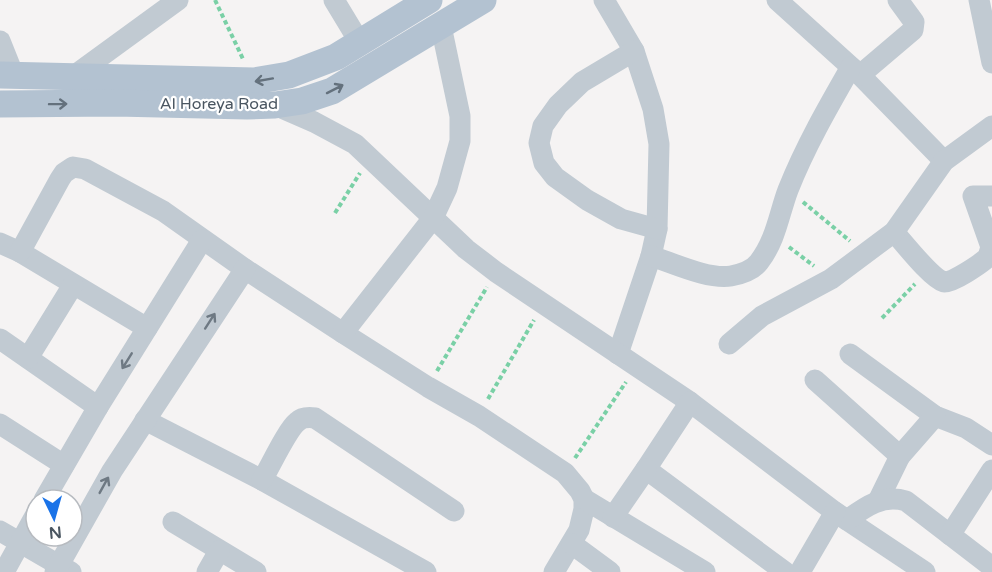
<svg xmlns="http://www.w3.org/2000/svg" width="992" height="572" font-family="'Varela Round',sans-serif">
	<rect width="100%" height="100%" fill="#f5f3f3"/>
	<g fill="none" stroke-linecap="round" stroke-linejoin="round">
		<g stroke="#7ad0a6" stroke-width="4" stroke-dasharray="4.5 3" stroke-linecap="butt">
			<polyline points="215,0 243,59"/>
			<polyline points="803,202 850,241"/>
			<polyline points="335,213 360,173"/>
			<polyline points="789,247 814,266"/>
			<polyline points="882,318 915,284"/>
			<polyline points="437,371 487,287"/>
			<polyline points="488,399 534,320"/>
			<polyline points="575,458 626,382"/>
		</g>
		<g stroke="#c1cad2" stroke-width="21">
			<polyline points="334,0 360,43"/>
			<polyline points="604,0 634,51 653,109 659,144 657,229 651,256 618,354"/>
			<polyline points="777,0 860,75 944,161"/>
			<polyline points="979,0 992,63"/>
			<polyline points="0,41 14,76"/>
			<polyline points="634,51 582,82 558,105 543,126 539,143 544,163 555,177 587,200 621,219 657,229"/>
			<polyline points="860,75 913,30 914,22 898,0"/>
			<polyline points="71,78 178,0"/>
			<polyline points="275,105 314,122 355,144 466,249 496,272 690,402 835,512 925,572"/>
			<path d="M894,232C904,243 931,278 944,282C951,284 982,263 988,257L991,247L973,196H992"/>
			<polyline points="0,243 20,252 147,328"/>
			<polyline points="20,252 60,179 64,173 73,167 85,169 163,211 245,269 343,333 428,387 479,416 565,473 580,491 584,499 584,509 579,530 554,572"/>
			<path d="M651,256C673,263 709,280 731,276C741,274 753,270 759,262C776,240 779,214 788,190C805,147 828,107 851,67"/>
			<polyline points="343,333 433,218 447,188 460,141 460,116 441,26"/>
			<polyline points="0,339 98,407"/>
			<polyline points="729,344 762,316 831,279 894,232 944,161 992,126"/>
			<polyline points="850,354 935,416 966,428 992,445"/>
			<polyline points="28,358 73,285"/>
			<polyline points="815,380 900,456 935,416"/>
			<polyline points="690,402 646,469 785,572"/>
			<polyline points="145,420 262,480 426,572"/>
			<polyline points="0,424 64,465"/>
			<path d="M262,480C270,467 287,430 297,422C302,417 308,417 315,418L454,511"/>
			<polyline points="584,499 705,572"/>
			<polyline points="44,500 98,407 202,240"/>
			<polyline points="878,501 900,456"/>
			<polyline points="613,517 646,469"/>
			<path d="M847,520C865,507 882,494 906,501L992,567"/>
			<polyline points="173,522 256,572"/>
			<polyline points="0,531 71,572"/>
			<polyline points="950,535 992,470"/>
			<polyline points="572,544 610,572"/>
			<polyline points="4,572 36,514"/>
			<polyline points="55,572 112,471 245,269"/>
			<polyline points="207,572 219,551"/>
			<polyline points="800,572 835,512"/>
		</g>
		<g stroke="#b3c2d1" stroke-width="27">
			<polyline points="0,75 254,81 289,75 336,57 429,0"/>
			<polyline points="0,104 116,103 247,106 275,105 302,101 332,91 483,0"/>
		</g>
	</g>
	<defs><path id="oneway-shaft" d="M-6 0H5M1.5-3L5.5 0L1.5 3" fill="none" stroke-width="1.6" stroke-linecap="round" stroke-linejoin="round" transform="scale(1.5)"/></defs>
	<g stroke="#64717d">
		<use href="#oneway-shaft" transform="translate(264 80) rotate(170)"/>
		<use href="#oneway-shaft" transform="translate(335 89) rotate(-27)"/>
		<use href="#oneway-shaft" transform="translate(58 104) rotate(-1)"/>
	</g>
	<g stroke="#6e7983">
		<use href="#oneway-shaft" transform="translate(210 321) rotate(-57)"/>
		<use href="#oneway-shaft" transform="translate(127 361) rotate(122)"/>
		<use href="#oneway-shaft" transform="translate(104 485) rotate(-61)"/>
	</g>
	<g text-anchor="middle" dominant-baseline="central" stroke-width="4.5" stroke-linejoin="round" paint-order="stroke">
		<g font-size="16" fill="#4a5661" stroke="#fff">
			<text x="219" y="104">Al Horeya Road</text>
		</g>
	</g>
	<g transform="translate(54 518) rotate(175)"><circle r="28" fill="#ffffff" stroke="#b7bbc0" stroke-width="1.5"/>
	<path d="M0-4.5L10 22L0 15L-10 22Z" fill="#1a73e8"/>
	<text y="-9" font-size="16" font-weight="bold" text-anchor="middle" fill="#4a5661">N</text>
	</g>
</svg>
